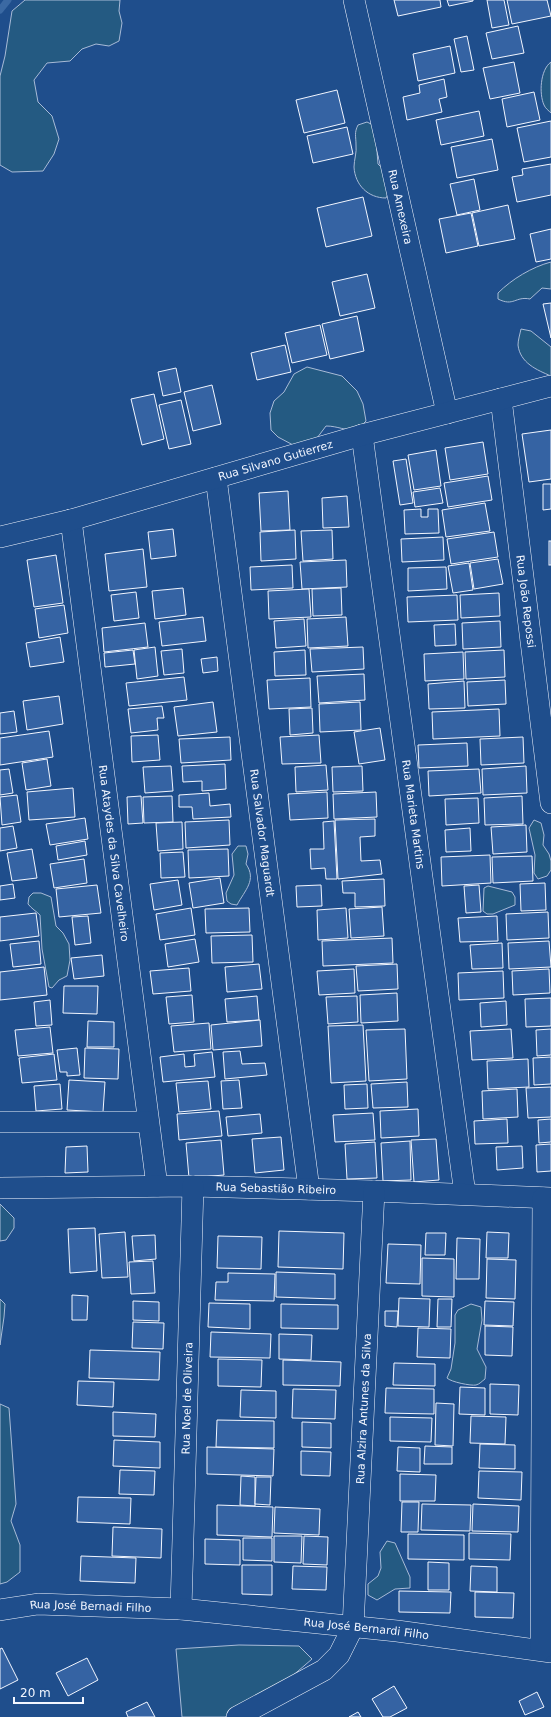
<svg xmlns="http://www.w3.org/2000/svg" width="551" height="1717" font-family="'DejaVu Sans',sans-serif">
	<rect width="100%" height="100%" fill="#1f4e8c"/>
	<g fill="#245a82" stroke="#a8bbd7">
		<polygon points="25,0 120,0 119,11 122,23 119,41 109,46 96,44 82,49 70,61 47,63 34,80 38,102 52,116 59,139 54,154 43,171 12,172 0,165 0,76 5,56 12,11"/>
		<path d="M551,62V113C549,111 545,108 544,105C539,94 540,70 551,62Z"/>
		<path d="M367,122L375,126L378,164L387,173L391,188L386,198C368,198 355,185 354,167C354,160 357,152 356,145C356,136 354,133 358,125Z"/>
		<path d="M551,262V289L542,288L530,299C515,296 514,307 498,299V293C512,279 532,267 551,262Z"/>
		<path d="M521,329L531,331L551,347V376C537,370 520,363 518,345C518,340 520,334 521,329Z"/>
		<path d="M307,367L342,376L357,391L363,404L366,421L357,430C345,431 338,426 326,426L317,438L295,446L278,437L271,430L270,413L274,401L284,392L294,374Z"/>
		<polygon points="534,820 541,823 544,835 543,845 549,854 551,861 551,870 547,876 538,879 534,873 535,855 529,828"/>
		<path d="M238,846H246L248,854L246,864C257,880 245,890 237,905L231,904L227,901L226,893L234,875L232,854Z"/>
		<polygon points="488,886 512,892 515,897 515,905 493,914 487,914 483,911 484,888"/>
		<path d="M33,893H41L51,897L56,926L63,933L69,944L70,960L67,976L59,980L52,988L49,987L42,949L40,915C36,911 32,909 28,904L29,897Z"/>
		<polygon points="0,1204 14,1218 14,1228 6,1240 0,1241"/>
		<polygon points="0,1299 5,1304 4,1317 0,1345"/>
		<path d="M471,1304L481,1307L482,1320L477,1349L486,1367L485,1379C482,1381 480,1384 476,1385C471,1386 451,1382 447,1378L451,1369L455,1343V1315L458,1310Z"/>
		<polygon points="0,1404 9,1408 16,1504 11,1521 20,1545 20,1572 7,1582 0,1584"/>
		<polygon points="387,1541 395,1543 410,1577 410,1588 395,1589 377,1600 368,1595 368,1584 378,1576 381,1568 380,1552"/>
		<polygon points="239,1645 299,1646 312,1659 283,1684 225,1717 182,1717 176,1649"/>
	</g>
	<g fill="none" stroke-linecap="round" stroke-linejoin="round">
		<polyline stroke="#3b69a3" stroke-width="7" points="0,10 8,0"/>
	</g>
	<g fill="#3563a3" stroke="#f2f6ff">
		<polygon points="394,0 440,0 441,7 398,16"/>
		<polygon points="447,0 473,0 473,1 449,6"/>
		<polygon points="487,0 504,0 509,25 492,28"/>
		<polygon points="507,0 547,0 551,16 512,24"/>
		<polygon points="518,26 524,53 492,59 486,33"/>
		<polygon points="467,36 474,70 461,72 454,39"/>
		<polygon points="450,46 455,73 418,81 413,54"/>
		<polygon points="514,62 520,93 490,99 483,68"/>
		<polygon points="444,79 447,97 439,99 442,112 407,120 403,97 420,93 419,85"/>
		<polygon points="337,90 345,123 304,133 296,100"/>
		<polygon points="534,92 540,120 507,127 502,99"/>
		<polygon points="479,111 484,136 441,145 436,120"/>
		<polygon points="551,121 551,157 524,162 517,128"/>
		<polygon points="347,127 353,154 313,163 307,136"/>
		<polygon points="492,139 498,170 457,178 451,147"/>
		<polygon points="551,164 551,195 517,202 512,177 523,175 522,169"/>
		<polygon points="474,179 480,210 457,215 450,184"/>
		<polygon points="363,197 372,236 326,247 317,208"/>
		<polygon points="508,205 515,239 479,246 472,213"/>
		<polygon points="471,213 478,246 446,253 439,219"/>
		<polygon points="551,229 551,259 536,262 530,234"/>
		<polygon points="367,274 375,308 340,316 332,282"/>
		<polygon points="551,303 551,338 543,304"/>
		<polygon points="357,316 364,351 330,359 322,324"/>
		<polygon points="320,325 327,355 292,363 285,333"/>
		<polygon points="285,345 291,372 257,380 251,353"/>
		<polygon points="176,368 181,392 163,396 158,372"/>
		<polygon points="212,385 221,424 193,431 184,392"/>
		<polygon points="154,394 164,439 142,445 131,399"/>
		<polygon points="181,400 191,444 169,449 159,405"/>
		<polygon points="551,430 551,479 529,482 522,434"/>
		<polygon points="483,442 488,474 450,480 445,448"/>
		<polygon points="436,450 441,486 414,490 408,455"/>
		<polygon points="406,459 413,503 400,505 393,461"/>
		<polygon points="488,476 492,500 448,507 444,483"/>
		<polygon points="543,484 551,484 551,509 543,510"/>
		<polygon points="440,488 443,503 415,507 413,492"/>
		<polygon points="288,491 290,530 261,531 259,493"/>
		<polygon points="347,496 349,527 323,528 322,498"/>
		<polygon points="485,503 490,531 446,537 442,510"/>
		<polygon points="421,509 421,517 428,517 428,509 438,509 439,533 405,534 404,510"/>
		<polygon points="173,529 176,556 151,559 148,532"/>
		<polygon points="295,530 296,559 261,561 260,532"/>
		<polygon points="332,530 333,559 303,561 301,531"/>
		<polygon points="494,532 498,557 451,564 447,539"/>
		<polygon points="443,537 444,560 402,562 401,539"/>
		<rect x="549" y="541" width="2" height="24"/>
		<polygon points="143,549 147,587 109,591 105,554"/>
		<polygon points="56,555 63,603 34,607 27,560"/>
		<polygon points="498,559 503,584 474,589 470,563"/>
		<polygon points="346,560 347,587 302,589 300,562"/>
		<polygon points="469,563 473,590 453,593 448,566"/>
		<polygon points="292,565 293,588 251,590 250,567"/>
		<polygon points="446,567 447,589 408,591 408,568"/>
		<polygon points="183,588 186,615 155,619 152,591"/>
		<polygon points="341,588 342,615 313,616 312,589"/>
		<polygon points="309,589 311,617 269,619 268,591"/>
		<polygon points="136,592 139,618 114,621 111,595"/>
		<polygon points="499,593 500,616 461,618 460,595"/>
		<polygon points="457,595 458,620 408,622 407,597"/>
		<polygon points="64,605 68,633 39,638 35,609"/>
		<polygon points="203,617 206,641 162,646 159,622"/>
		<polygon points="346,617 348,646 308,648 307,619"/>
		<polygon points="304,619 306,646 276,648 274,621"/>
		<polygon points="500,621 501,647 463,649 462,623"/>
		<polygon points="145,623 148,647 104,652 102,628"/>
		<polygon points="455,624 456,645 435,646 434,625"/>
		<polygon points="60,637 64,662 30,667 26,643"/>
		<polygon points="155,647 158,676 137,679 134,650"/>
		<polygon points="363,647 364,669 312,672 310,649"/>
		<polygon points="182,649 184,673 164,675 161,651"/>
		<polygon points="133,650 135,664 105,667 104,653"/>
		<polygon points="305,650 306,675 275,676 274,652"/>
		<polygon points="504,650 505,677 466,679 465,652"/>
		<polygon points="463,652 464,679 425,681 424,654"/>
		<polygon points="217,657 218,671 203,673 201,659"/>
		<polygon points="364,674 365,700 319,703 317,676"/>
		<polygon points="184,677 187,700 129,706 126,683"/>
		<polygon points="310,678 311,707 269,709 267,680"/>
		<polygon points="505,680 506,704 468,706 467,682"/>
		<polygon points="464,681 465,708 429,709 428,684"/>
		<polygon points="59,696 63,724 27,730 23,701"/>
		<polygon points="213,702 217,732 178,736 174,707"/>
		<polygon points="360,702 361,730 320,732 319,704"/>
		<polygon points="162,706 164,718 157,718 158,730 131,733 128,709"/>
		<polygon points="312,708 313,733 290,735 289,709"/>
		<polygon points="499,709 500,736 433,739 432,712"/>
		<polygon points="14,711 17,732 0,734 0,713"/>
		<polygon points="380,728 385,760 359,764 354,732"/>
		<polygon points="49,731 53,757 0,765 0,738"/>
		<polygon points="158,735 160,760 132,762 131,736"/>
		<polygon points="319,735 321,763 282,764 280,737"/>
		<polygon points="230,737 231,760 181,763 179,739"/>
		<polygon points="523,737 524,763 481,765 480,739"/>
		<polygon points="467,743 468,766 419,768 418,745"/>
		<polygon points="47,759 51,786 26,790 22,763"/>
		<polygon points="225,764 226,789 202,791 202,781 183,782 182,766"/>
		<polygon points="326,765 328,790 296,792 295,767"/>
		<polygon points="171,766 173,791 145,793 143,767"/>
		<polygon points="362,766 363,791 333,792 332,767"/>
		<polygon points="526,766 527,793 483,795 482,769"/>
		<polygon points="9,769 13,793 0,795 0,770"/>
		<polygon points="479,769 481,793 429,796 428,771"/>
		<polygon points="73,788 75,817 29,820 27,792"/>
		<polygon points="327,792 328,818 290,820 288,794"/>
		<polygon points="376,792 377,817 334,819 333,794"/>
		<polygon points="209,793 210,806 230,804 231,817 193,819 192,807 179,807 179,795"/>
		<polygon points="17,795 21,822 2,825 0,797"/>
		<polygon points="141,796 143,823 128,824 127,797"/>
		<polygon points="172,796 173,822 144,823 143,797"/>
		<polygon points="522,796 523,824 485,825 484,798"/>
		<polygon points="478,798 479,823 446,825 445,799"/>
		<polygon points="85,818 88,839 50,845 46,824"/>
		<polygon points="375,819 375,836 360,837 361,861 380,860 382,874 338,879 335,820"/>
		<polygon points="229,820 230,845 186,848 185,822"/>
		<polygon points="334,821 337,879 326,879 325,868 311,869 310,849 324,849 323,822"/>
		<polygon points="182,822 183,849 158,851 156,823"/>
		<polygon points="526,825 527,852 493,854 491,827"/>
		<polygon points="13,826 17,848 0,851 0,828"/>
		<polygon points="470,828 471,851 446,852 445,830"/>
		<polygon points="85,841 87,855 58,860 56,846"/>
		<polygon points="32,849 37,878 12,881 7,853"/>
		<polygon points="228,849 229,876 189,878 188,850"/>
		<polygon points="183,852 185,877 161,878 160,853"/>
		<polygon points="490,855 491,883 442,886 441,857"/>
		<polygon points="532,856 533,881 493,883 492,857"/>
		<polygon points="84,859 87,883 54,888 50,864"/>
		<polygon points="220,878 224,903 193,908 189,883"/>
		<polygon points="384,879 385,906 355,907 355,893 343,893 342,881"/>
		<polygon points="178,880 182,905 154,910 150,884"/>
		<polygon points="545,883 546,910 521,911 520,884"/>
		<polygon points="13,884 15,898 0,900 0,886"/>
		<polygon points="97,885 101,913 59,917 56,889"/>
		<polygon points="321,885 322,906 297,907 296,886"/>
		<polygon points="479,885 481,912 466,913 464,886"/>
		<polygon points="382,907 384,936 351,938 349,909"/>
		<polygon points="191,908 195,935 160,940 156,914"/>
		<polygon points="249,908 250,932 206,933 205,909"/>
		<polygon points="346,908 348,938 318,940 317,910"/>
		<polygon points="548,912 549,938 507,940 506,914"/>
		<polygon points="36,913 39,936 0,941 0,917"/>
		<polygon points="88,916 91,943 75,945 72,917"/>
		<polygon points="497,916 498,941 460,942 458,918"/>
		<polygon points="252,935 253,962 212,963 211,936"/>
		<polygon points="392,938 393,963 323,966 322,941"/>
		<polygon points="195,939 199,962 168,967 165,944"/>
		<polygon points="39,941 41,964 13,967 10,944"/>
		<polygon points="549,941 551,967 509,969 508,943"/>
		<polygon points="502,943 503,968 472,969 470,945"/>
		<polygon points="102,955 104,976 74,979 71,958"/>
		<polygon points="259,964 262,989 227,992 225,967"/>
		<polygon points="397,964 398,989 358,991 356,966"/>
		<polygon points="44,967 47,995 0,1000 0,972"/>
		<polygon points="189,968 191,991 153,994 150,971"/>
		<polygon points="354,969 355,993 319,995 317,971"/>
		<polygon points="549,969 550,993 513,995 512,971"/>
		<polygon points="503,971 504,998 459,1000 458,973"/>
		<polygon points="64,986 98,986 97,1014 63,1013"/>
		<polygon points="397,993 398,1021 361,1023 360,995"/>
		<polygon points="192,995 194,1022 169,1024 166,997"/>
		<polygon points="257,996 259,1020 227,1022 225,999"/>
		<polygon points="357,996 358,1022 328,1024 326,997"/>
		<polygon points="551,998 551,1026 526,1027 525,999"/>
		<polygon points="50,1000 52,1025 36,1026 34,1002"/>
		<polygon points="506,1001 507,1025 481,1027 480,1003"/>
		<polygon points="260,1020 262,1046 213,1050 211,1025"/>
		<polygon points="88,1021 114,1022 114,1047 87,1047"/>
		<polygon points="209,1023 211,1049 174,1052 171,1026"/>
		<polygon points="363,1025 366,1081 331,1083 328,1026"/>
		<polygon points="50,1027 53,1053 18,1056 15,1030"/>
		<polygon points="405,1029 407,1079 369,1081 366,1030"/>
		<polygon points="511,1029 513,1058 472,1060 470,1031"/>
		<polygon points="551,1029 551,1055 537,1056 536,1030"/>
		<polygon points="77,1048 80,1075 67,1076 67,1072 60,1072 57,1050"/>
		<polygon points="85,1048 119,1049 118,1079 84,1078"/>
		<polygon points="240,1051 242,1064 265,1063 267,1075 225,1079 223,1052"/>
		<polygon points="212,1052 215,1077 163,1082 160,1057 184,1054 185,1067 195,1066 194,1054"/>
		<polygon points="54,1054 57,1080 22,1083 19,1058"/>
		<polygon points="551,1057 551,1084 534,1085 533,1058"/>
		<polygon points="528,1059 529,1087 488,1089 487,1061"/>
		<polygon points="69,1080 105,1082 103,1112 67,1110"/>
		<polygon points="239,1080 242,1108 223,1109 221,1081"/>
		<polygon points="208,1081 211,1109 179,1112 176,1083"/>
		<polygon points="407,1082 408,1107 373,1108 371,1084"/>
		<polygon points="60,1084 62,1109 36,1111 34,1086"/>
		<polygon points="367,1084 368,1108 345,1109 344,1085"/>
		<polygon points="551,1087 551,1117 528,1118 526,1088"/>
		<polygon points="517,1089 518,1117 483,1119 482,1091"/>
		<polygon points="418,1109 419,1136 381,1138 380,1111"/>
		<polygon points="219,1111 222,1136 179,1140 177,1114"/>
		<polygon points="373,1113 375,1140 335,1142 333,1115"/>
		<polygon points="260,1114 262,1133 228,1136 226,1117"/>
		<polygon points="507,1119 508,1143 475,1144 474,1121"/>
		<polygon points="551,1119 551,1142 539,1143 538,1120"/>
		<polygon points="281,1137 284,1170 255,1173 252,1139"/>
		<polygon points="436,1139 439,1180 414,1182 411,1140"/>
		<polygon points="221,1140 224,1175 189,1178 186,1143"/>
		<polygon points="410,1141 411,1180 383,1181 381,1143"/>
		<polygon points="375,1142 377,1178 347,1179 345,1144"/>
		<polygon points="551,1144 551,1171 537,1172 536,1145"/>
		<polygon points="87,1146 88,1172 65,1173 66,1147"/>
		<polygon points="522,1146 523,1168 497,1170 496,1147"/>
		<polygon points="95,1228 97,1271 70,1273 68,1229"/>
		<polygon points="279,1231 344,1233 343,1269 278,1267"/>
		<polygon points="125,1232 128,1277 102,1278 99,1234"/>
		<polygon points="487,1232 509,1233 508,1258 486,1258"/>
		<polygon points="426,1233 446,1233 445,1255 425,1255"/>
		<polygon points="155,1235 156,1259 134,1261 132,1236"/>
		<polygon points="218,1236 262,1237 261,1269 217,1268"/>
		<polygon points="457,1238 480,1239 479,1279 456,1279"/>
		<polygon points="388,1244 421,1245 420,1284 386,1283"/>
		<polygon points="422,1258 454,1259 454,1297 422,1296"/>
		<polygon points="487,1259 516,1260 515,1299 486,1298"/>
		<polygon points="153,1261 155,1293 131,1294 129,1262"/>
		<polygon points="276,1272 335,1274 335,1299 276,1297"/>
		<polygon points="228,1273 275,1274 274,1301 215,1300 216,1282 228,1282"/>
		<polygon points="72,1295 88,1296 87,1320 72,1320"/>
		<polygon points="399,1298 430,1299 429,1327 398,1326"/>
		<polygon points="438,1299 452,1299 451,1327 437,1327"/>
		<polygon points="133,1301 159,1302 159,1321 133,1320"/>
		<polygon points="485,1301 514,1302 513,1326 484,1325"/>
		<polygon points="209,1303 250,1304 250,1329 208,1327"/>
		<polygon points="281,1304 338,1305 338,1329 281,1328"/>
		<polygon points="385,1311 398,1311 397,1327 385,1326"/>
		<polygon points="133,1322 164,1323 163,1349 132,1348"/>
		<polygon points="485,1326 513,1327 512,1356 485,1355"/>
		<polygon points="418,1328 451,1329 450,1358 417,1357"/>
		<polygon points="211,1332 271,1334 270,1358 210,1357"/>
		<polygon points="279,1334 312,1335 311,1360 279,1359"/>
		<polygon points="90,1350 160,1352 159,1380 89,1378"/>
		<polygon points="218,1359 262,1360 261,1387 218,1386"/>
		<polygon points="283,1360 341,1362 340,1386 283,1385"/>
		<polygon points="394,1363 435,1364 435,1386 393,1385"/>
		<polygon points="78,1381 114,1382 113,1407 77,1405"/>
		<polygon points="490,1384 519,1385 518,1415 490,1414"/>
		<polygon points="460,1387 485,1388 485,1415 459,1414"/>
		<polygon points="386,1388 434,1389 434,1414 385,1413"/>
		<polygon points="293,1389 336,1390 335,1419 292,1418"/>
		<polygon points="241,1390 276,1391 276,1418 240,1417"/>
		<polygon points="436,1403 454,1404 453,1446 435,1445"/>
		<polygon points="113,1412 156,1414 155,1437 113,1436"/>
		<polygon points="471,1416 506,1417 505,1444 470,1443"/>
		<polygon points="390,1417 432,1418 431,1442 390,1441"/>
		<polygon points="217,1420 274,1421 274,1448 216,1447"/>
		<polygon points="302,1422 331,1423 331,1448 302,1447"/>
		<polygon points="114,1440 160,1442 160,1468 113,1466"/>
		<polygon points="480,1444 515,1445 515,1469 479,1468"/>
		<polygon points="425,1446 452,1447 452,1464 424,1464"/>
		<polygon points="207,1447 274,1449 273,1476 207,1474"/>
		<polygon points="398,1447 420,1448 420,1472 397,1471"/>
		<polygon points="301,1451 331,1452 330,1476 301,1475"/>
		<polygon points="120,1470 155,1471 154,1495 119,1494"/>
		<polygon points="479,1471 522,1472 521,1500 478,1498"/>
		<polygon points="400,1474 436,1475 435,1501 400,1501"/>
		<polygon points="241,1476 255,1477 255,1506 240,1505"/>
		<polygon points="256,1477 271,1477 270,1505 255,1504"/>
		<polygon points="78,1497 131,1498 130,1524 77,1522"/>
		<polygon points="402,1502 419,1502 418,1532 401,1532"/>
		<polygon points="422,1504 471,1505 470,1531 421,1530"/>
		<polygon points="473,1504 519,1506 518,1532 472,1531"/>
		<polygon points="217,1505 273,1507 272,1537 217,1535"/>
		<polygon points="275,1507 320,1509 319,1535 274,1533"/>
		<polygon points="113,1527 162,1529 161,1558 112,1556"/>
		<polygon points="469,1533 511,1534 510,1560 469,1559"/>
		<polygon points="408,1534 464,1535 464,1560 408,1559"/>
		<polygon points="274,1536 302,1536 301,1563 274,1562"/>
		<polygon points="304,1536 328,1537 327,1565 303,1564"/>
		<polygon points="243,1538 272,1538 272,1561 243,1560"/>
		<polygon points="205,1539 240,1540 240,1565 205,1564"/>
		<polygon points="81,1556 136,1558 135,1583 80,1581"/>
		<polygon points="428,1562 449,1563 449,1590 428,1590"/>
		<polygon points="242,1565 272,1565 272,1595 242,1594"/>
		<polygon points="293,1566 327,1567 326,1590 292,1589"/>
		<polygon points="471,1566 497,1567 497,1592 470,1591"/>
		<polygon points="399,1591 451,1592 450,1613 399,1612"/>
		<polygon points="475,1592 514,1593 513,1618 475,1617"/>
		<polygon points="2,1648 18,1680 0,1689 0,1649"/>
		<polygon points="87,1658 98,1680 68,1696 56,1673"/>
		<polygon points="394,1686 407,1708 390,1717 383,1717 372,1699"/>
		<polygon points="537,1692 544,1707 525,1715 519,1701"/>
		<polygon points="147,1702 155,1717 128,1717 126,1712"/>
		<polygon points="358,1712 361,1717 349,1717"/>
	</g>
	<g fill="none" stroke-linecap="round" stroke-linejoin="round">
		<g stroke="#f2f6ff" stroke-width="22">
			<g id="minor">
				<path id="s1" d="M354,0L447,413"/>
				<path id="s2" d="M501,399L551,803"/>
				<path id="s3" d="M362,435L465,1194"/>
				<path id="s4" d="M216,478L309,1189"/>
				<path id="s5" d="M71,520L157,1186"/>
				<path id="s6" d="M0,537L71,520L362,435L551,386"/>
				<polyline points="0,1122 148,1122"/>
				<path id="s7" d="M0,1188L193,1186L374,1191L551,1198"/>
				<path id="s8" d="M181,1609L193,1186"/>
				<path id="s9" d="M0,1610L38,1604L181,1609L397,1631L551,1652"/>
				<polyline points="541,1650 543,1198"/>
				<path id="s10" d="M237,1717L324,1670L339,1655L353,1627L374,1191"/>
			</g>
		</g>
		<use href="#minor" stroke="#1f4e8c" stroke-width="21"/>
	</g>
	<g text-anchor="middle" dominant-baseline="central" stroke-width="3" stroke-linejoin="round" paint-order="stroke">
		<g font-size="11" fill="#f2f6ff" stroke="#1f4e8c">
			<text stroke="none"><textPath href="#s1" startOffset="212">Rua Amexeira</textPath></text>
			<text stroke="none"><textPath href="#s6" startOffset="286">Rua Silvano Gutierrez</textPath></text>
			<text stroke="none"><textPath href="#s2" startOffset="204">Rua João Repossi</textPath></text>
			<text stroke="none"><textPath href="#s3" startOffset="383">Rua Marieta Martins</textPath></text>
			<text stroke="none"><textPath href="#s4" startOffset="358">Rua Salvador Maguardt</textPath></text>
			<text stroke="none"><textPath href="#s5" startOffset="336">Rua Ataydes da Silva Cavelheiro</textPath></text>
			<text stroke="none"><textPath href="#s7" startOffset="276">Rua Sebastião Ribeiro</textPath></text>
			<text stroke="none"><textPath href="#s8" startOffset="211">Rua Noel de Oliveira</textPath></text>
			<text stroke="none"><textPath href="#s10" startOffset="370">Rua Alzira Antunes da Silva</textPath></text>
			<text stroke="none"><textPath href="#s9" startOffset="91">Rua José Bernadi Filho</textPath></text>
			<text stroke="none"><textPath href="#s9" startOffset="368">Rua José Bernardi Filho</textPath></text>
		</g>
	</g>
	<path d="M14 1697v6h69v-6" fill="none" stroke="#f2f6ff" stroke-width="2"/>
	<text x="20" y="1697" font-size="12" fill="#f2f6ff" stroke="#1f4e8c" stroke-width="3" paint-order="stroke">20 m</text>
</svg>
